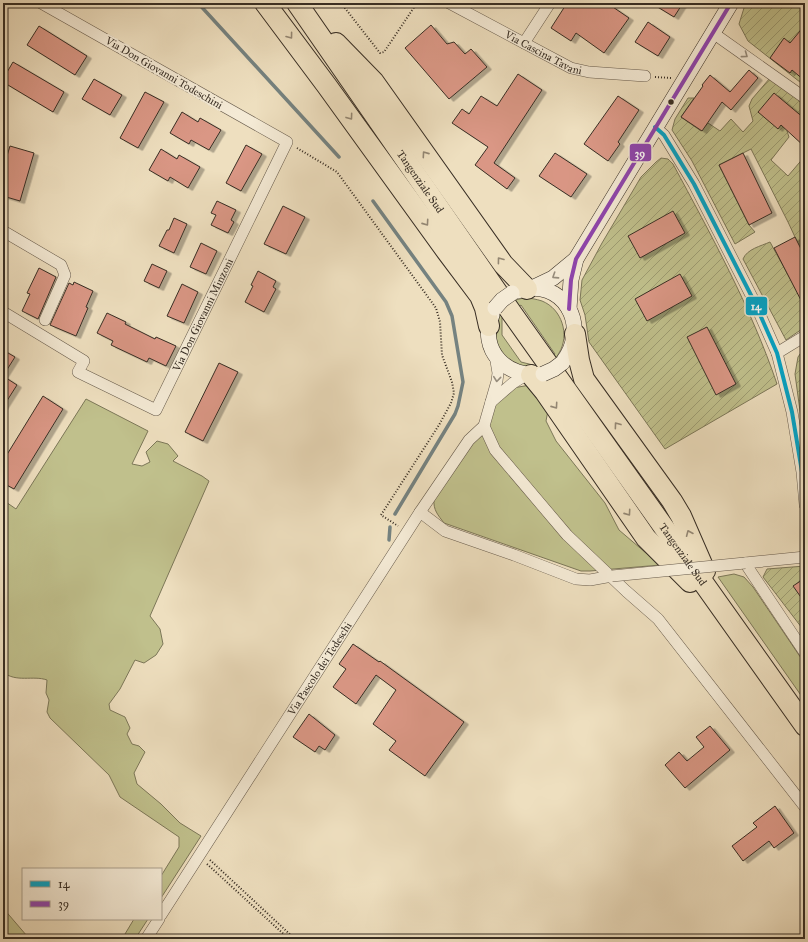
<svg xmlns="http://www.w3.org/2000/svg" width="808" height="942" font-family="'IM FELL Great Primer',serif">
	<defs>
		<pattern id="garden-furrows" width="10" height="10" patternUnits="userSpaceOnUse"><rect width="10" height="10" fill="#c0c08c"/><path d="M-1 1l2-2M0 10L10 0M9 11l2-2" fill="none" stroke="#9d9c72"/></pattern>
		<filter id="shadow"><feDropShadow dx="4.5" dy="2.5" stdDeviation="0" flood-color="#0004"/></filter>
	</defs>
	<rect width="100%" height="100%" fill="#eedfbf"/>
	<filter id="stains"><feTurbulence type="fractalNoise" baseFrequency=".005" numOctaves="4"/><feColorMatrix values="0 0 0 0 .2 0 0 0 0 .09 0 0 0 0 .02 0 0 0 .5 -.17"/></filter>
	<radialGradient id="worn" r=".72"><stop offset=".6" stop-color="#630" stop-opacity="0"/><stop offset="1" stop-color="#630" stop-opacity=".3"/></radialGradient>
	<g fill="#c0c08c" stroke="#7c7758" fill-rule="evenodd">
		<path d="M524,298C530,298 536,299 542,301C562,309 570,335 559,353C557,357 553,362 549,364C542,368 530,369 522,371L494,348L500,312L515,300ZM521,305L555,354L537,366L521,362L502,335V318Z"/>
		<path d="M530,385L549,405L546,421L556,441L605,503L619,530L660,565L590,571H581L444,523C438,515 433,510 434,499L502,395L513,388Z"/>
		<path d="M86,399L148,431L132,464L142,466L150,462L146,452L157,441L168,444L178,456L173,461L202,476L209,481L150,616L160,629L163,644L156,655L144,663L135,660L120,689L109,704L110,710L125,717L130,728L127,734L132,744L139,746L145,752L134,773L137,784L161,804L180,823L201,836L161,898V876L179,847V837L120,797L109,775L50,718L47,712L49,700L46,693L47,680C33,675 16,683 3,672V500L16,509Z"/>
		<polygon points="734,574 744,577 753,587 805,664 805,701 718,577"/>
		<polygon points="3,908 27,936 30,939 3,939"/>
		<polygon points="134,919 148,919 135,939 122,939"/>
	</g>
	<g fill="url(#garden-furrows)" stroke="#7c7758">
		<polygon points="747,3 805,3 805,86 748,41 739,24 744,8"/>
		<polygon points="770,78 805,105 805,113 804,113 787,131 789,137 771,160 788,176 805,156 805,257 795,237 788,222 751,149 719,165 749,225 755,232 735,244 692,161 672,130 675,119 688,98 694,98 681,117 701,131 708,123 720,131 731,119 743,132 753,121 749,106 752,99"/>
		<path d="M661,158L668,159L673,164C711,235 751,307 777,384L665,449L589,342L585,315L580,300L582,280L602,243L641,177L656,162Z"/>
		<path d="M770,242L805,306V327L786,340L743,259C747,249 761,246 770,242Z"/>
		<polygon points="805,347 805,448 795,374 798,357"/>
		<polygon points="805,566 805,626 802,628 763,577 767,569"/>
	</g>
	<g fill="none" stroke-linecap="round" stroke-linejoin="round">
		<g stroke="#758280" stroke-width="3.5">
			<polyline points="198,3 339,157"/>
			<polyline points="373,201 446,302 452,316 463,382 458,406 455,414 395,514"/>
			<polyline points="389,540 390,527"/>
		</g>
	</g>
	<g fill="#da9785" stroke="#382e24" filter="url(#shadow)">
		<polygon points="567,3 607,3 629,18 604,53 576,33 571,41 551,28"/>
		<polygon points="651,3 683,3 674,17"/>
		<polygon points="648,22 670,37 658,56 635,42"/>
		<polygon points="431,25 447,44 454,42 465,54 471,49 487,67 449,99 405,48"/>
		<polygon points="805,25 805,81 792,70 790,73 770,58 784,38 790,43"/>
		<polygon points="39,26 87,56 75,75 27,45"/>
		<polygon points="13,62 64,92 53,112 3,82 3,79"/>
		<polygon points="749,70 758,78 731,110 722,102 702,131 681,117 703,86 702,85 710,75 730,92"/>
		<polygon points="518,74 542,90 494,163 515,178 507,189 475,165 488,147 452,123 462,109 469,114 481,96 497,106"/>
		<polygon points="94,79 122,95 110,115 82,99"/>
		<polygon points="145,92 164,102 138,148 120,138"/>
		<polygon points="774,93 805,119 805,147 781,125 778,129 758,112"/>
		<polygon points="618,96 639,110 618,142 620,144 608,161 584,144"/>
		<polygon points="182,112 198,122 200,118 221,130 209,150 191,140 189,144 170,133"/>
		<polygon points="246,145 262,154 241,191 226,183"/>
		<polygon points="10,146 34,153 20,201 3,196 3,169"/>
		<polygon points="161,149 177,159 179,155 200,167 188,188 170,177 168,181 149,170"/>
		<polygon points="555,153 587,174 571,197 539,176"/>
		<polygon points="743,153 772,213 749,225 719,165"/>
		<polygon points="217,201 236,210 231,220 234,222 228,233 211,225 216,215 211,213"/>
		<polygon points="283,206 305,217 286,254 264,244"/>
		<polygon points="673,211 685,233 640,258 628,236"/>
		<polygon points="174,218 187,224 174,253 159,246 167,230 169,230"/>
		<polygon points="795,237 805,257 805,308 774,248"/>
		<polygon points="201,243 217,251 206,274 190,267"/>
		<polygon points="152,264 167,271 159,288 144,281"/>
		<polygon points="39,268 56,277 38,319 22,311 30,294 27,293"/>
		<polygon points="258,271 276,281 273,287 276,289 264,312 245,302 253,286 251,285"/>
		<polygon points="680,274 692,296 647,321 635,299"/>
		<polygon points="74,282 93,291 86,307 88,308 76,336 50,325 69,283 73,285"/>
		<polygon points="182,284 198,292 184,323 167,316"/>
		<polygon points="107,313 126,322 125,324 155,339 156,337 176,346 166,366 149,358 147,362 111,345 113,341 97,333"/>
		<polygon points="707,327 736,384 716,395 687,337"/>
		<polygon points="3,350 15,357 3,376"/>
		<polygon points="219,363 238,372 203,441 185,432"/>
		<polygon points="3,376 17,385 3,407"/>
		<polygon points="43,396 63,409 14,489 3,483 3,461"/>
		<polygon points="805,578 805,603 793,586"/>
		<polygon points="353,644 379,662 380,661 464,722 425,776 389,750 396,741 373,724 396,690 376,675 356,704 333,687 346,669 339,664"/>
		<polygon points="309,714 335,735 325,750 319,746 315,752 293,737"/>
		<polygon points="710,726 730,750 685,788 665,765 679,752 687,761 704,747 696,737"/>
		<polygon points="775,806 794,833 774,848 769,841 743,861 732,846 757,827 753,823"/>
	</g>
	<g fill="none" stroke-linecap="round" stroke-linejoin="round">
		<g stroke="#665a4b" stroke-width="12">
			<g id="street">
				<path id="s1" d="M449,3L571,68L589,72L645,76"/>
				<polyline points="713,33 805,98"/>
				<polyline points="524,43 550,3"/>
				<polyline points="655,127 664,135 694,184 754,301 777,353 792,412 802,472 805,505"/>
				<polyline points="3,231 61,265 65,275 45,320"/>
				<path id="s2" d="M3,312L84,361L78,372L156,410L287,142L41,3"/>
				<polyline points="777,353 805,336"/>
				<polyline points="495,355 498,373 497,381 484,426 495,450 567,535 626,591 658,619 805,807"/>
				<polyline points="491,402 513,383 526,375"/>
				<polyline points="420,512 445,531 514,555 576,579 590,580 612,576"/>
				<polyline points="805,557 745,563 805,653"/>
				<path id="s3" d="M161,915L420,512L469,440L484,426"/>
				<polyline points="146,939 159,919"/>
			</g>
		</g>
		<g stroke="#382e24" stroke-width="16">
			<g id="secondary">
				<polyline points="532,288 553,278 576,259"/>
				<path d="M517,291C563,276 592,326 562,363"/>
				<polyline points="569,309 571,280 576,259 731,3"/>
				<path d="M492,315C478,350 507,379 542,374"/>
			</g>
		</g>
		<g stroke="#382e24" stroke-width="22">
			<g id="highway">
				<polyline points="265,3 327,86 447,252 480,296 485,308 489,326"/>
				<path id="s4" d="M297,3L511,312L805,726"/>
				<polyline points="336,43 374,82 503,264 527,289"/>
				<polyline points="575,334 579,360 584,379 672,501 681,516 705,571"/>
				<polyline points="531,375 545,392 646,538 690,582"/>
			</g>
		</g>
		<g stroke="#382e24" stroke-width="2" stroke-dasharray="1 2" stroke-linecap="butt">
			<polyline points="341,3 380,53 384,52 417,3"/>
			<polyline points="655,77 671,78"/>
			<polyline points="297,148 337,172 436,308 440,322 442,355 452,382 454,393 451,403 439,425 381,515 398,526"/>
			<polyline points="210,860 295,939"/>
			<polyline points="207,864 289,939"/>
		</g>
		<use href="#street" stroke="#f4ead5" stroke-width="11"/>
		<use href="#secondary" stroke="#f4ead5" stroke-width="15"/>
		<use href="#highway" stroke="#eedfbf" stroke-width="20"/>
		<g stroke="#665a4b" stroke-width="12" stroke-linecap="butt">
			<polyline id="street-bridge" points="612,576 745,563"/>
		</g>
		<g stroke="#382e24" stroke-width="16" stroke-linecap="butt">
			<g id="secondary-bridge">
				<polyline points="495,308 502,300 512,293"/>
				<polyline points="543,374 554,369 562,363"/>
			</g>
		</g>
		<use href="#street-bridge" stroke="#f4ead5" stroke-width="11"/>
		<use href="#secondary-bridge" stroke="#f4ead5" stroke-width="15"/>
		<g stroke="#f4ead5" stroke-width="7">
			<polyline id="bus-1" points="655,127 664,135 694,184 754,301 777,353 792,412 802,472 805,505"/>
		</g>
		<g stroke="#f4ead5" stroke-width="7">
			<polyline id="bus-2" points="569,309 571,280 576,259 731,3"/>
		</g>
		<use href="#bus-1" stroke="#03a3c6" stroke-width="4"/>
		<use href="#bus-2" stroke="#8e44ad" stroke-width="4"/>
	</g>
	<defs><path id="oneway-chevron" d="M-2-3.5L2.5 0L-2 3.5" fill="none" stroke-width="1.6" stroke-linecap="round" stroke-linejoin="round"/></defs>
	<g stroke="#938672">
		<use href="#oneway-chevron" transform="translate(290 36) rotate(53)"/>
		<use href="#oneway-chevron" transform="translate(350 117) rotate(54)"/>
		<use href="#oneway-chevron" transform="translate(425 154) rotate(-125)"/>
		<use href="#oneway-chevron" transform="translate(426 223) rotate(55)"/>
		<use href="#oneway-chevron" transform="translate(500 260) rotate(-127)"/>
		<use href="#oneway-chevron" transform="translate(555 406) rotate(55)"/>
		<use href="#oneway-chevron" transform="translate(617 425) rotate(-126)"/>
		<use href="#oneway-chevron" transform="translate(628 513) rotate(55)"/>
		<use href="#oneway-chevron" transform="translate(689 533) rotate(-113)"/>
	</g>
	<g stroke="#968c7c">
		<use href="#oneway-chevron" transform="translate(745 55) rotate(36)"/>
		<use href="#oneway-chevron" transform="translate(555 276) rotate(147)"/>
		<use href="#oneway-chevron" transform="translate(497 379) rotate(96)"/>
	</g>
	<circle fill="#382e24" stroke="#f4ead5" stroke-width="1.5" cx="671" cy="102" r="3.5"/>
	<g text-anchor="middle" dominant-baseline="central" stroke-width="4" stroke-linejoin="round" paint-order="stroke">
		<g font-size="11" fill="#382e24" stroke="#f4ead5">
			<text stroke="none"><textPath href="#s1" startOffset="107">Via Cascina Tavani</textPath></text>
			<text transform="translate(164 73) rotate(30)">Via Don Giovanni Todeschini</text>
			<text stroke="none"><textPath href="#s4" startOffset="217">Tangenziale Sud</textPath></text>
			<text stroke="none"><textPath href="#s2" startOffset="300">Via Don Giovanni Minzoni</textPath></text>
			<text stroke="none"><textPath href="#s4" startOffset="673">Tangenziale Sud</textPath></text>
			<text stroke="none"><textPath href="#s3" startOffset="293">Via Pascolo dei Tedeschi</textPath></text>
		</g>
	</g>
	<g stroke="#f4ead5" stroke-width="1.5">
		<rect x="629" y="143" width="23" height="19" rx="4" fill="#8e44ad"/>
		<rect x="745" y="296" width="23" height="20" rx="4" fill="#03a3c6"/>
	</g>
	<g font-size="11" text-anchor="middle" font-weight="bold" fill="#fff">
		<text x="640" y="157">39</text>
		<text x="756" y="310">14</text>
	</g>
	<rect width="808" height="942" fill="none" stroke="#eedfbf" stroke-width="16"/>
	<rect x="4" y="4" width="800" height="934" fill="none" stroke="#382e24" stroke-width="2"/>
	<rect x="8" y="8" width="792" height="926" fill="none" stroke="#382e24"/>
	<rect x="22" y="868" width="140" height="52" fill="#f4ead5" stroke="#a99f8e"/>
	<rect x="30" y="881" width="20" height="6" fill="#03a3c6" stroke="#a99f8e"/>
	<text x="58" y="888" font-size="12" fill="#382e24">14</text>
	<rect x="30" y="901" width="20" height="6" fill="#8e44ad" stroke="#a99f8e"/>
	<text x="58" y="908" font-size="12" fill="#382e24">39</text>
	<rect width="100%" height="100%" filter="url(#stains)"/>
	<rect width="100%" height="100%" fill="url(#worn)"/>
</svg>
